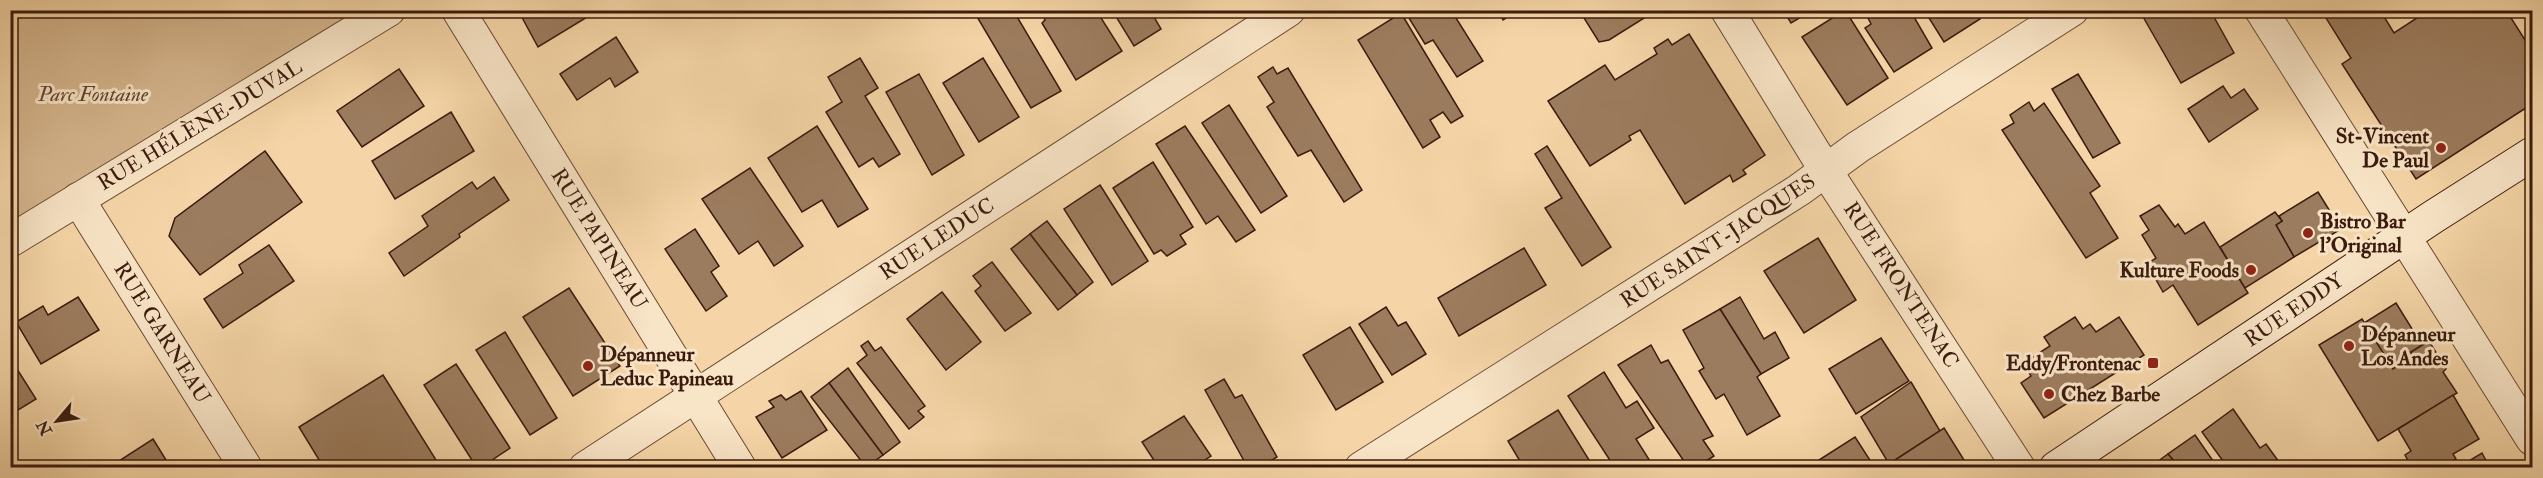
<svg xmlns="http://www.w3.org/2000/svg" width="2543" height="478" font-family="'IM FELL Double Pica',serif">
	<rect width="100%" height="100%" fill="#f5d5a7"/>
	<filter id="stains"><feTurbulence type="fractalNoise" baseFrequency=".00333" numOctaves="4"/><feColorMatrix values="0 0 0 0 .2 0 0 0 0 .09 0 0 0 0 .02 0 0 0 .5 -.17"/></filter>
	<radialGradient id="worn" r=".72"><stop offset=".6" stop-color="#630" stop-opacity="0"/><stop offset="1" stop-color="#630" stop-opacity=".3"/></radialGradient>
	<polygon fill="#d5b58d" stroke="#88684e" stroke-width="1.5" points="11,11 390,11 11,241"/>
	<g fill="#9c7c5e" stroke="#3b1b0e" stroke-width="1.5">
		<polygon points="518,10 597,10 597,11 538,47"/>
		<polygon points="973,10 1013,10 1061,91 1031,108"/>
		<polygon points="1047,10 1096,10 1122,51 1076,80 1042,23 1045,20 1042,14"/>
		<polygon points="1112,10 1150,10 1161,29 1134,46"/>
		<polygon points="1404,10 1451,10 1483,61 1457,77 1433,40 1425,44"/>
		<polygon points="1498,10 1519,10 1503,20"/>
		<polygon points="1579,10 1657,10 1609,40 1599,42"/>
		<polygon points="1783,10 1813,10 1791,23"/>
		<polygon points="1845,10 1888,78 1847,105 1802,37"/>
		<polygon points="1864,10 1910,10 1932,48 1894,72 1865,28 1871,24"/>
		<polygon points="1924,10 1975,10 1980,19 1944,42"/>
		<polygon points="2149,10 2210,10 2234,53 2181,83 2142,15"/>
		<polygon points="2321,10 2380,10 2394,33 2429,10 2506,10 2532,51 2532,104 2416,179 2342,64 2351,58"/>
		<polygon points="1401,13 1463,116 1451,123 1443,112 1430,120 1440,137 1423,148 1358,40"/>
		<polygon points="1689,34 1765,155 1743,170 1746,174 1733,182 1730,175 1685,204 1640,130 1629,136 1631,140 1590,166 1548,101 1605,65 1615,80 1657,54 1654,48 1668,39 1672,45"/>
		<polygon points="616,37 638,72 615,87 610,78 577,100 560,74"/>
		<polygon points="860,58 878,88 865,96 900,154 879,167 873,158 859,167 826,112 842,102 828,77"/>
		<polygon points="983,58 1019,117 979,142 943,83"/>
		<polygon points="1273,67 1277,74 1288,68 1362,190 1344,202 1311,150 1298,156 1267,107 1274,102 1258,77"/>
		<polygon points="399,69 424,106 362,147 337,111"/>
		<polygon points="919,74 964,155 932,175 886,92"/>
		<polygon points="2078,74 2120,143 2093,158 2052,89"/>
		<polygon points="2223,86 2231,98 2244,89 2258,109 2209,142 2188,109"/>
		<polygon points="2029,102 2034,111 2044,103 2100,186 2090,193 2118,238 2086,258 2002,130 2014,123 2010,115"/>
		<polygon points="1229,105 1287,196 1261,213 1202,123"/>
		<polygon points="451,112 474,151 395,199 372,161"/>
		<polygon points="817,126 868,209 838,227 822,200 802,212 768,158"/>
		<polygon points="1185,126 1255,230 1236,242 1218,216 1206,224 1156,144"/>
		<polygon points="1547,146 1611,247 1582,266 1545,208 1562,198 1535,154"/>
		<polygon points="265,151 302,202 200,275 169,236 175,218"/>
		<polygon points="1153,162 1193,227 1180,235 1186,244 1167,256 1161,250 1154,254 1113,188"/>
		<polygon points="750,168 803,246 774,266 758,241 739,254 702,199"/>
		<polygon points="494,177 509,200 459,234 460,237 404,276 389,253 428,226 422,216 472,182 477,189"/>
		<polygon points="1100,185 1148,261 1112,285 1064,209"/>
		<polygon points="2318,192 2341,229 2294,257 2276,225 2282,221 2279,216"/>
		<polygon points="2159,205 2175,227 2178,224 2185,234 2204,222 2248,293 2198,325 2173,285 2163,292 2147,264 2156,258 2142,235 2149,230 2140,216"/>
		<polygon points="2275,212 2282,221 2276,225 2294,257 2245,288 2220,247"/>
		<polygon points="1047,221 1093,282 1077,295 1030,234"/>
		<polygon points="695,229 719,266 711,272 727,296 706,311 665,249"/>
		<polygon points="1030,234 1077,295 1058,310 1011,249"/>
		<polygon points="1818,238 1856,300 1804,333 1764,271"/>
		<polygon points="269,245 294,281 223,328 204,299 243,273 239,265"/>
		<polygon points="1524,248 1546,285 1459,336 1438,298"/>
		<polygon points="992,262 1031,313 1005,331 975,291 981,286 973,276"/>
		<polygon points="569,288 620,366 573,396 523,317"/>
		<polygon points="942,292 981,342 946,370 907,319"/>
		<polygon points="78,297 99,330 41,364 16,322 43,306 48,315"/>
		<polygon points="1740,297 1764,339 1775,332 1789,358 1761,374 1720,309"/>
		<polygon points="2396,303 2422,345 2411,352 2413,356 2393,369 2364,323"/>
		<polygon points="1386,307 1398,326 1406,322 1426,354 1392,375 1359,324"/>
		<polygon points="1720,309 1761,374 1757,377 1780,416 1747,435 1724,394 1716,399 1699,371 1704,368 1683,330"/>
		<polygon points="2075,317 2083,329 2090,324 2096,332 2119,317 2144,355 2044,418 2021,383 2031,376 2023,363 2050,346 2044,337"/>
		<polygon points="2362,319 2393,369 2413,356 2411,352 2429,341 2446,369 2443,372 2457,393 2378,441 2319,345"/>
		<polygon points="1350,327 1383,382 1336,410 1303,355"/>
		<polygon points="505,332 557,418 530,435 476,350"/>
		<polygon points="1881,338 1909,381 1856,414 1829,369"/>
		<polygon points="868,341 875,351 881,347 925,406 918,411 924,417 909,429 857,363 867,355 861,346"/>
		<polygon points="1651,345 1661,363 1668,360 1713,436 1703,440 1714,456 1697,467 1695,463 1688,467 1618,365"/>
		<polygon points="10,358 36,399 10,415"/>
		<polygon points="456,364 510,448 480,468 477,468 424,385"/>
		<polygon points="848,368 900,442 883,455 829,383"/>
		<polygon points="1604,372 1626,408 1637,401 1654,428 1636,439 1650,461 1640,468 1615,468 1568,396"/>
		<polygon points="383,375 441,468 324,468 299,427"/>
		<polygon points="1224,379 1235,398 1242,395 1277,457 1258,468 1248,468 1205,390"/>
		<polygon points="1911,382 1940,431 1889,464 1861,417"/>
		<polygon points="829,383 883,455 866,467 811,397"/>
		<polygon points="801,391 827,430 782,458 756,417 774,407 769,401 781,395 786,400"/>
		<polygon points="2453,395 2479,439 2453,454 2456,459 2441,468 2412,468 2405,455 2411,451 2398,429"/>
		<polygon points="2233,409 2260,448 2266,444 2279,462 2272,468 2228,468 2202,432"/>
		<polygon points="1558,410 1594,468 1524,468 1508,441"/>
		<polygon points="1184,416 1211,456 1205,460 1211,468 1159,468 1142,442"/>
		<polygon points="1944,428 1964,460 1964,468 1892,468 1889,464"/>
		<polygon points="2195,435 2218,468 2180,468 2168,454"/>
		<polygon points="1855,437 1875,468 1824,468 1819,460"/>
		<polygon points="153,439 171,468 108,468"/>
		<polygon points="2482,453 2490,468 2457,468"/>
		<polygon points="2168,454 2180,468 2149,468 2150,467"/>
	</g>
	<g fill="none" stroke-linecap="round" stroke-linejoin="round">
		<g stroke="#6a4a34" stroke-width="34">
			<g id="street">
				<polyline points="458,10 740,468"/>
				<polyline points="1727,10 1826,171 2019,468"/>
				<polyline points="2261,10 2532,439"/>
				<polyline points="78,199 246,468"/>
				<polyline points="10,241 389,10"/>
				<polyline points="585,468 1289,10"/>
				<polyline points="1361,468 1799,190 1858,147 2072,10"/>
			</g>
		</g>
		<g stroke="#3b1b0e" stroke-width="35">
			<polyline id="secondary" points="2056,468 2433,217 2532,154"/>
		</g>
		<use href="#street" stroke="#f8e4c6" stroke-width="32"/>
		<use href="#secondary" stroke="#f8e4c6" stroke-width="33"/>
	</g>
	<g fill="#8f2418" stroke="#f8e4c6" stroke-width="2">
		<circle cx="2441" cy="148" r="6"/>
		<circle cx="2308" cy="233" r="6"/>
		<circle cx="2251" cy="270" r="6"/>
		<circle cx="2349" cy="346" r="6"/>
		<rect x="2147" y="357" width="12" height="12" rx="3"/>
		<circle cx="588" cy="366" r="6"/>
		<circle cx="2049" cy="394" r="6"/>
	</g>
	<g text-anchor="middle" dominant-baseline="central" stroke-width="6" stroke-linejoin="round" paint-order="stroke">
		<g font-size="21" font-style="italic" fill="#62422e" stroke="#f8e4c6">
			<text x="93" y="94">Parc Fontaine</text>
		</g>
		<g font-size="21" fill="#3b1b0e" stroke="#f8e4c6">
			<text transform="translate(200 125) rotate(-31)">RUE HÉLÈNE-DUVAL</text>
			<text transform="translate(599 239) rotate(58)">RUE PAPINEAU</text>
			<text transform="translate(937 239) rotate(-33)">RUE LEDUC</text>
			<text transform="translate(1718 241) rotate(-33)">RUE SAINT-JACQUES</text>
			<text transform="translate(1901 285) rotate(57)">RUE FRONTENAC</text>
			<text transform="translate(2294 310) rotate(-34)">RUE EDDY</text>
			<text transform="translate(162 333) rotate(58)">RUE GARNEAU</text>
		</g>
		<g font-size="21" font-weight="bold" fill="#3b1b0e" stroke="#f8e4c6" text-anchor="start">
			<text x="2429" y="136" text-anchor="end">St-Vincent<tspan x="2429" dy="24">De Paul</tspan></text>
			<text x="2320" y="221">Bistro Bar<tspan x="2320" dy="24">l'Original</tspan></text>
			<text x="2239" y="270" text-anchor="end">Kulture Foods</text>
			<text x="2361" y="334">Dépanneur<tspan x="2361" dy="24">Los Andes</tspan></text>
			<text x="600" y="354">Dépanneur<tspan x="600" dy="24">Leduc Papineau</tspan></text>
			<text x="2141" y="363" text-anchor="end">Eddy/Frontenac</text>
			<text x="2061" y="394">Chez Barbe</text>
		</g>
	</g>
	<rect width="2543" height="478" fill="none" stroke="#f5d5a7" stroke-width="36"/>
	<rect x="12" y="12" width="2519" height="454" fill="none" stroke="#3b1b0e" stroke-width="3"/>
	<rect x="18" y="18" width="2507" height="442" fill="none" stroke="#3b1b0e" stroke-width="1.5"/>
	<g transform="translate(57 421) rotate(241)" stroke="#f8e4c6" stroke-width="4.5" paint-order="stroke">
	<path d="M0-4.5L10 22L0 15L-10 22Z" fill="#3b1b0e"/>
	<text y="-9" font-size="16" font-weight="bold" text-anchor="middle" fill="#3b1b0e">N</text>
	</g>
	<rect width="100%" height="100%" filter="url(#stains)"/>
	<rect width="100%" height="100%" fill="url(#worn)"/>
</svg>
